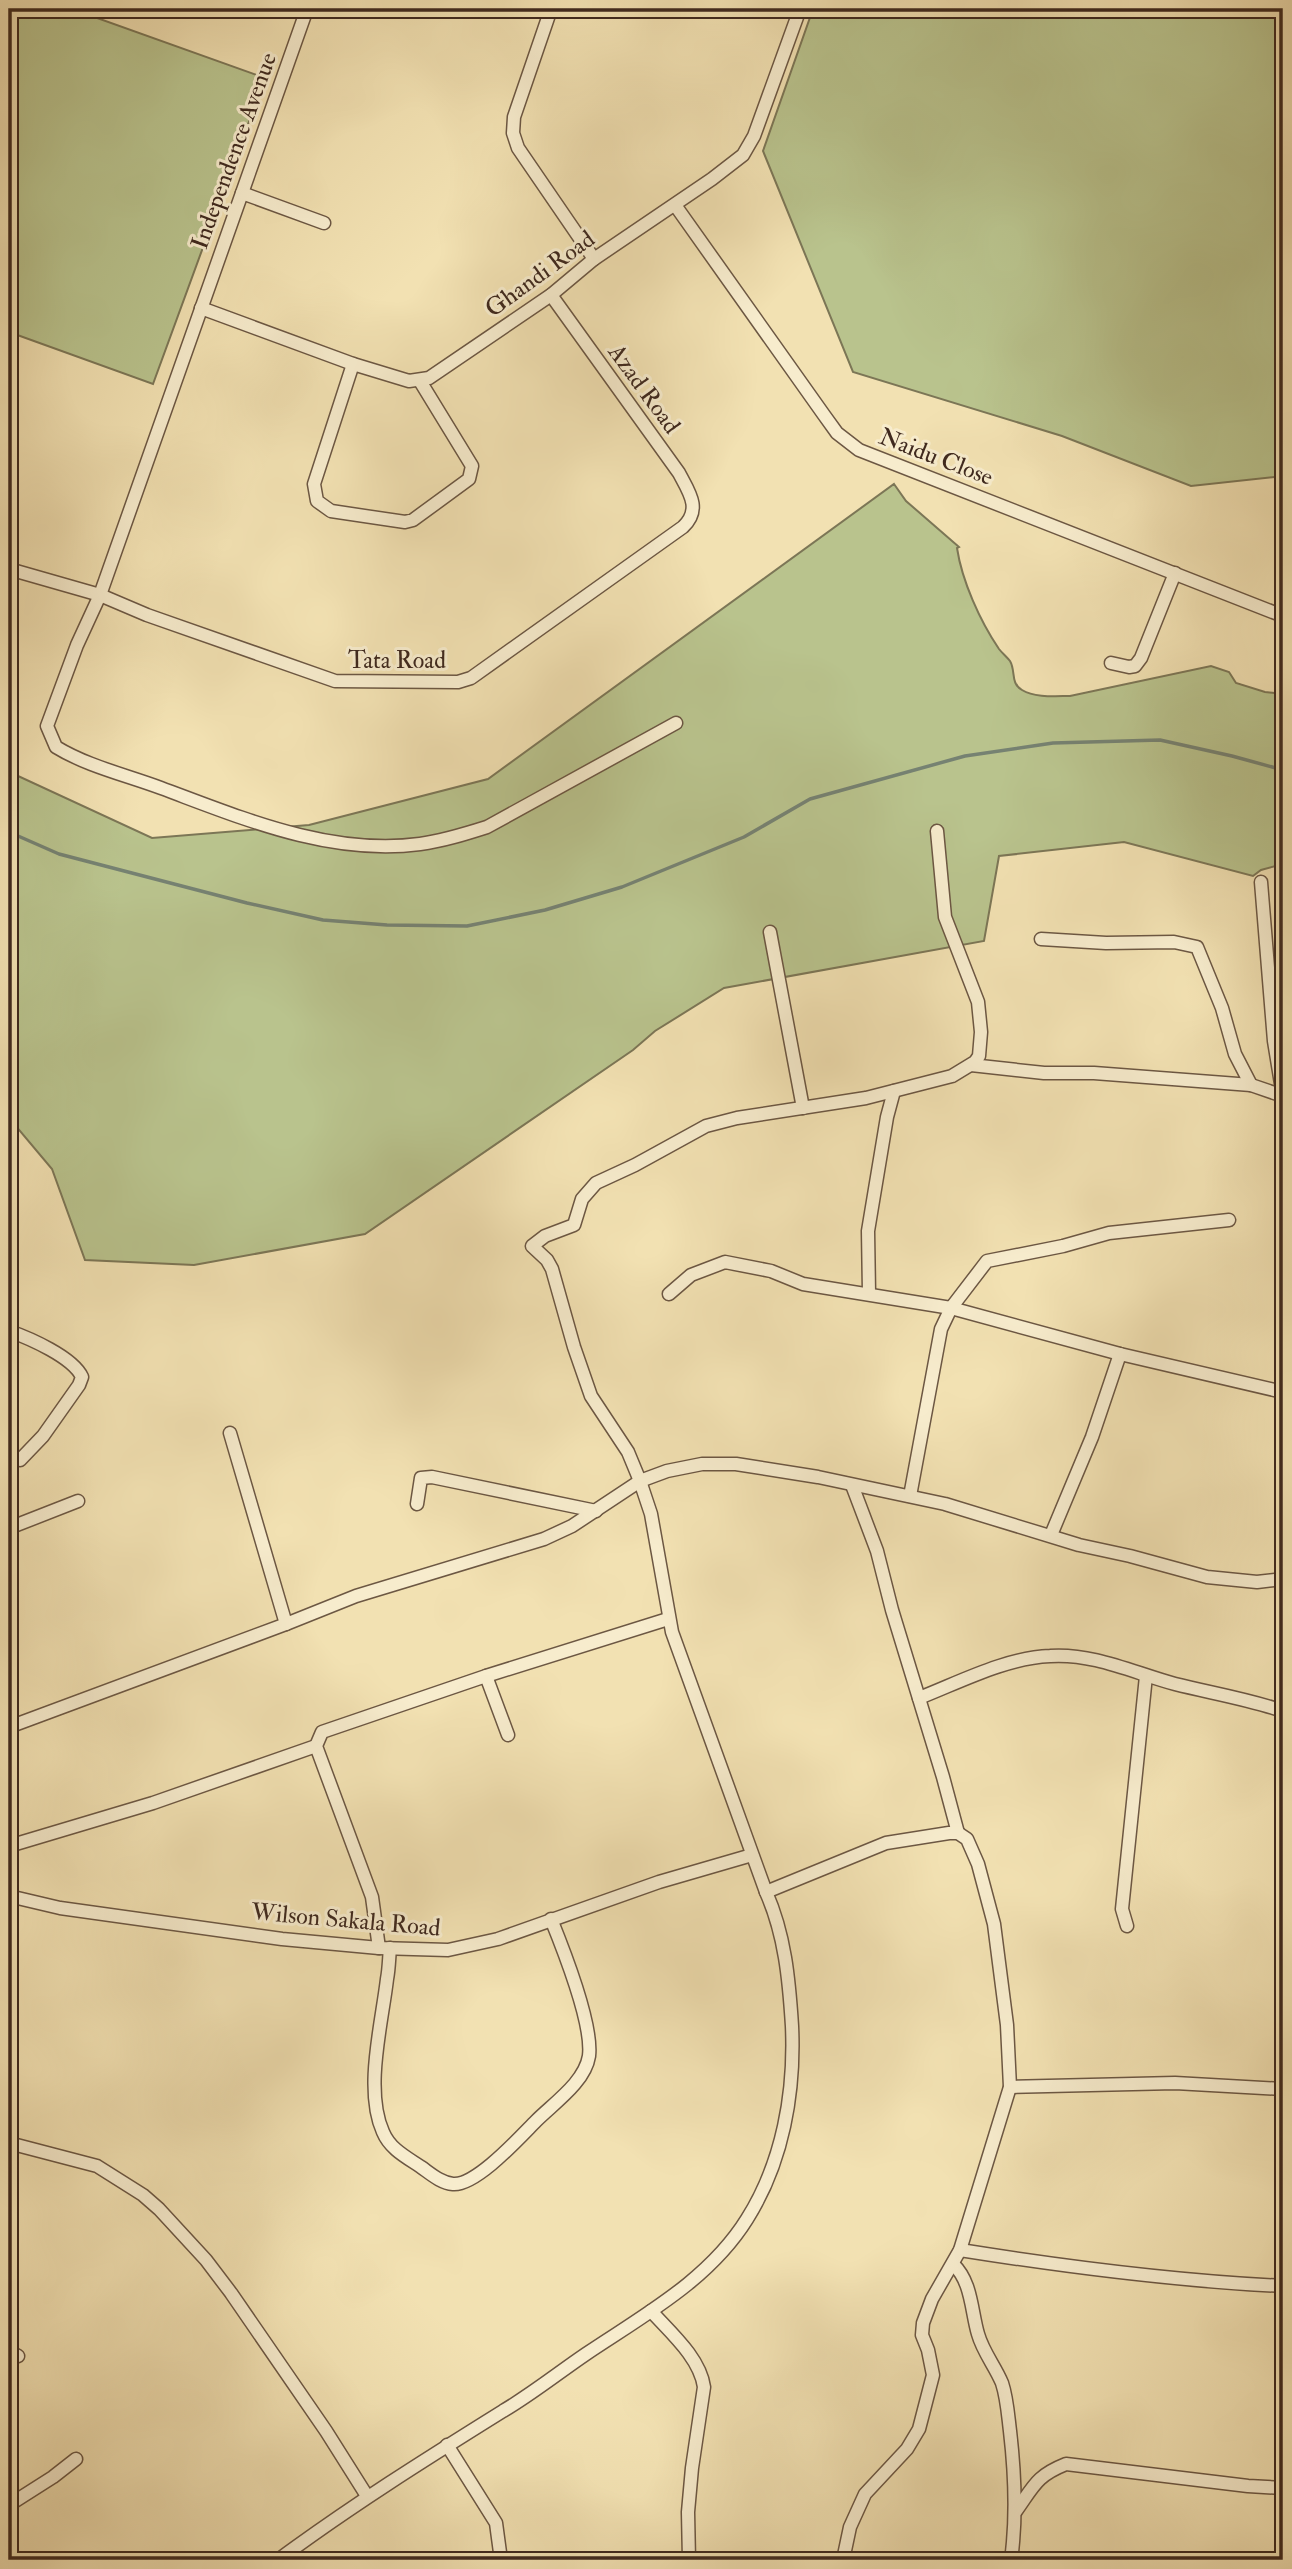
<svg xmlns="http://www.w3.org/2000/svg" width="1292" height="2569" font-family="'IM FELL Double Pica',serif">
	<rect width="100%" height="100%" fill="#f2e1b2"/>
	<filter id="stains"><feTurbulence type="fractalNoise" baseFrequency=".00286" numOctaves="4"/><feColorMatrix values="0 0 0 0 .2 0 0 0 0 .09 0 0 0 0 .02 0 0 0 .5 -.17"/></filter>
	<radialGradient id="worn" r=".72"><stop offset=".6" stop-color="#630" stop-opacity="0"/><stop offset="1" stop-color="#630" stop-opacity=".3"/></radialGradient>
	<g fill="#b9c38d" stroke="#7c7656" stroke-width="2">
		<polygon points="9,9 72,9 265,78 153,384 9,332"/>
		<polygon points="813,9 1283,9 1283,476 1191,486 1062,436 853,372 763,151"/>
		<path d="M894,484L906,501L959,547L957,548C962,581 980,621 999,649C1002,653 1007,657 1010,661C1016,671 1010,683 1022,690C1035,698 1056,696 1070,696L1211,666L1229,672L1236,683L1265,692L1283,694V864L1261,870L1253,876L1124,842L999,856L984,941L724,988L655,1031L633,1050L365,1234L194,1265L85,1260L52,1169L9,1118V749L18,776L152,838L309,825L488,779Z"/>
	</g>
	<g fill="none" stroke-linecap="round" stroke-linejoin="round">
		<polyline stroke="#768272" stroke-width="3.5" points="9,832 59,854 247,903 323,920 387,925 467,926 545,910 622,887 744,837 810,799 965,756 1053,743 1160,740 1232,756 1283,770"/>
		<g stroke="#6c5743" stroke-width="15">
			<g id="minor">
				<path d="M307,9L100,595L77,645L47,726L56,747C87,766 126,775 161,788C242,818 330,856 420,844C443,841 465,834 487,827L676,723"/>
				<polyline points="551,9 514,117 513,133 518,148 594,259"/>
				<polyline points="242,193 324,223"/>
				<polyline points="675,205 824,415 837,433 859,450 1283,616"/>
				<polyline points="201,308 353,364 409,381 429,378 551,295 594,259 712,179 743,155 754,136 800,9"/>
				<polyline points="353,364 314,484 317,501 331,511 405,522 413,520 469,479 472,466 420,381"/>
				<path d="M9,569L100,595L147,615L335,681L458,682L471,678L683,527C702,509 689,492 679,473L551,295"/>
				<polyline points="1111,663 1129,667 1135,666 1141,658 1175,573"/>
				<polyline points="1261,882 1274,1041 1283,1096"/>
				<polyline points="770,932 803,1108"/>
				<polyline points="1041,939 1106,943 1174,942 1197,947 1222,1008 1235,1054 1251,1085"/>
				<polyline points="971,1065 1044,1073 1094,1073 1251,1085 1283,1096"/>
				<polyline points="869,1293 868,1231 887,1117 894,1091"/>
				<polyline points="669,1294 691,1275 725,1262 771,1271 803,1284 951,1308 1120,1354 1283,1392"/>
				<path d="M9,1331C29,1338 73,1357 82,1377L79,1385L43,1436L20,1460"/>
				<polyline points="230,1433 286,1624"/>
				<polyline points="852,1485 877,1551 892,1610 943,1777 958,1833"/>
				<polyline points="910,1496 941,1329 951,1308 987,1261 1063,1246 1109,1233 1229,1220"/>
				<polyline points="417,1504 421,1478 432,1477 596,1511"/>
				<polyline points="9,1528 78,1501"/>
				<polyline points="1051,1535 1092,1437 1120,1354"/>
				<polyline points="486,1676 508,1735"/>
				<path d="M919,1698C960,1682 1005,1658 1050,1656C1094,1653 1134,1673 1175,1684C1211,1693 1248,1699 1283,1711"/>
				<polyline points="9,1727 286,1624 356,1596 544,1539 572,1526 640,1481 667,1471 702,1464 736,1464 818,1477 945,1504 1079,1545 1130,1556 1207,1577 1257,1582 1283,1579"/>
				<polyline points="9,1846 153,1803 316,1746"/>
				<polyline points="766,1892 886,1843 949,1833 958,1833 967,1839 978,1864 994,1924 1007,2025 1010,2087 960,2250 932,2299 923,2323 922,2335 928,2350 933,2375 919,2429 907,2449 865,2494 850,2527 843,2560"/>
				<polyline points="9,1896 60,1908 282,1939 379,1948 448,1950 498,1939 659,1882 752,1855"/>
				<polyline points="1127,1926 1122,1909 1146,1676"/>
				<polyline points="379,1948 372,1897 316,1746 322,1732 486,1676 668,1619"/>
				<path d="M390,1948C389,1958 389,1969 387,1979C382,2023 364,2090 383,2132C390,2149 406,2157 421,2167C431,2174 441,2183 453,2184C476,2186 520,2137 536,2121C554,2103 585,2082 589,2056C593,2024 564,1951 551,1919"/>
				<polyline points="1010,2087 1175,2083 1283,2089"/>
				<polyline points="9,2143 97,2166 143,2195 159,2209 206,2260 231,2293 326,2431 367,2496"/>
				<path d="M960,2250C1067,2267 1175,2281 1283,2286"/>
				<path d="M953,2264C972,2282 971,2310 978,2334C983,2352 995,2366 1002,2383C1007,2398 1008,2415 1010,2431C1015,2474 1017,2517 1011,2560"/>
				<path d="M651,2311C671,2333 700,2358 704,2387L692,2468L688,2512L689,2560"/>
				<polyline points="9,2351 18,2356"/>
				<polyline points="447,2445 496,2523 501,2560"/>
				<polyline points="9,2505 53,2477 76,2459"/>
				<path d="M1016,2511C1034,2486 1036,2476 1066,2464L1248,2486L1283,2488"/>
				<path d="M278,2560C351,2506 426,2459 503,2411C532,2394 558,2373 586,2354C644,2315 709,2280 747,2219C783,2162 795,2092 792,2026C789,1979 785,1935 766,1892L672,1632L651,1514L640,1481L628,1452L591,1396L574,1347L552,1269L547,1260L532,1246L545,1236L574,1225L582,1199L596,1183L635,1165L706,1126L737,1118L866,1098L952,1076L975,1062L979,1056L981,1032L978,1002L945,917L937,831"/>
			</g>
		</g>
		<use href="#minor" stroke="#f7eccd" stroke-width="12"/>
	</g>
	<g text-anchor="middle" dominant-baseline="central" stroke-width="6" stroke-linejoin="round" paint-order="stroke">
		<g font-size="24" fill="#3f291e" stroke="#f7eccd">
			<text transform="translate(234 151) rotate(-70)">Independence Avenue</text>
			<text transform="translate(540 274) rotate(-36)">Ghandi Road</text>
			<text transform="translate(644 389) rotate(54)">Azad Road</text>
			<text transform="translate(936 457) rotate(21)">Naidu Close</text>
			<text x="397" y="660">Tata Road</text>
			<text transform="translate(346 1920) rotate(5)">Wilson Sakala Road</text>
		</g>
	</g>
	<rect width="1292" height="2569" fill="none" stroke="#f2e1b2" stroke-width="35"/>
	<rect x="10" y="10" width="1271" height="2548" fill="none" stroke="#3f291e" stroke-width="3.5"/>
	<rect x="18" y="18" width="1257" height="2534" fill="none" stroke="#3f291e" stroke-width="2"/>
	<rect width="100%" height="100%" filter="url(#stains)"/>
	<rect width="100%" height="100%" fill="url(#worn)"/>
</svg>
